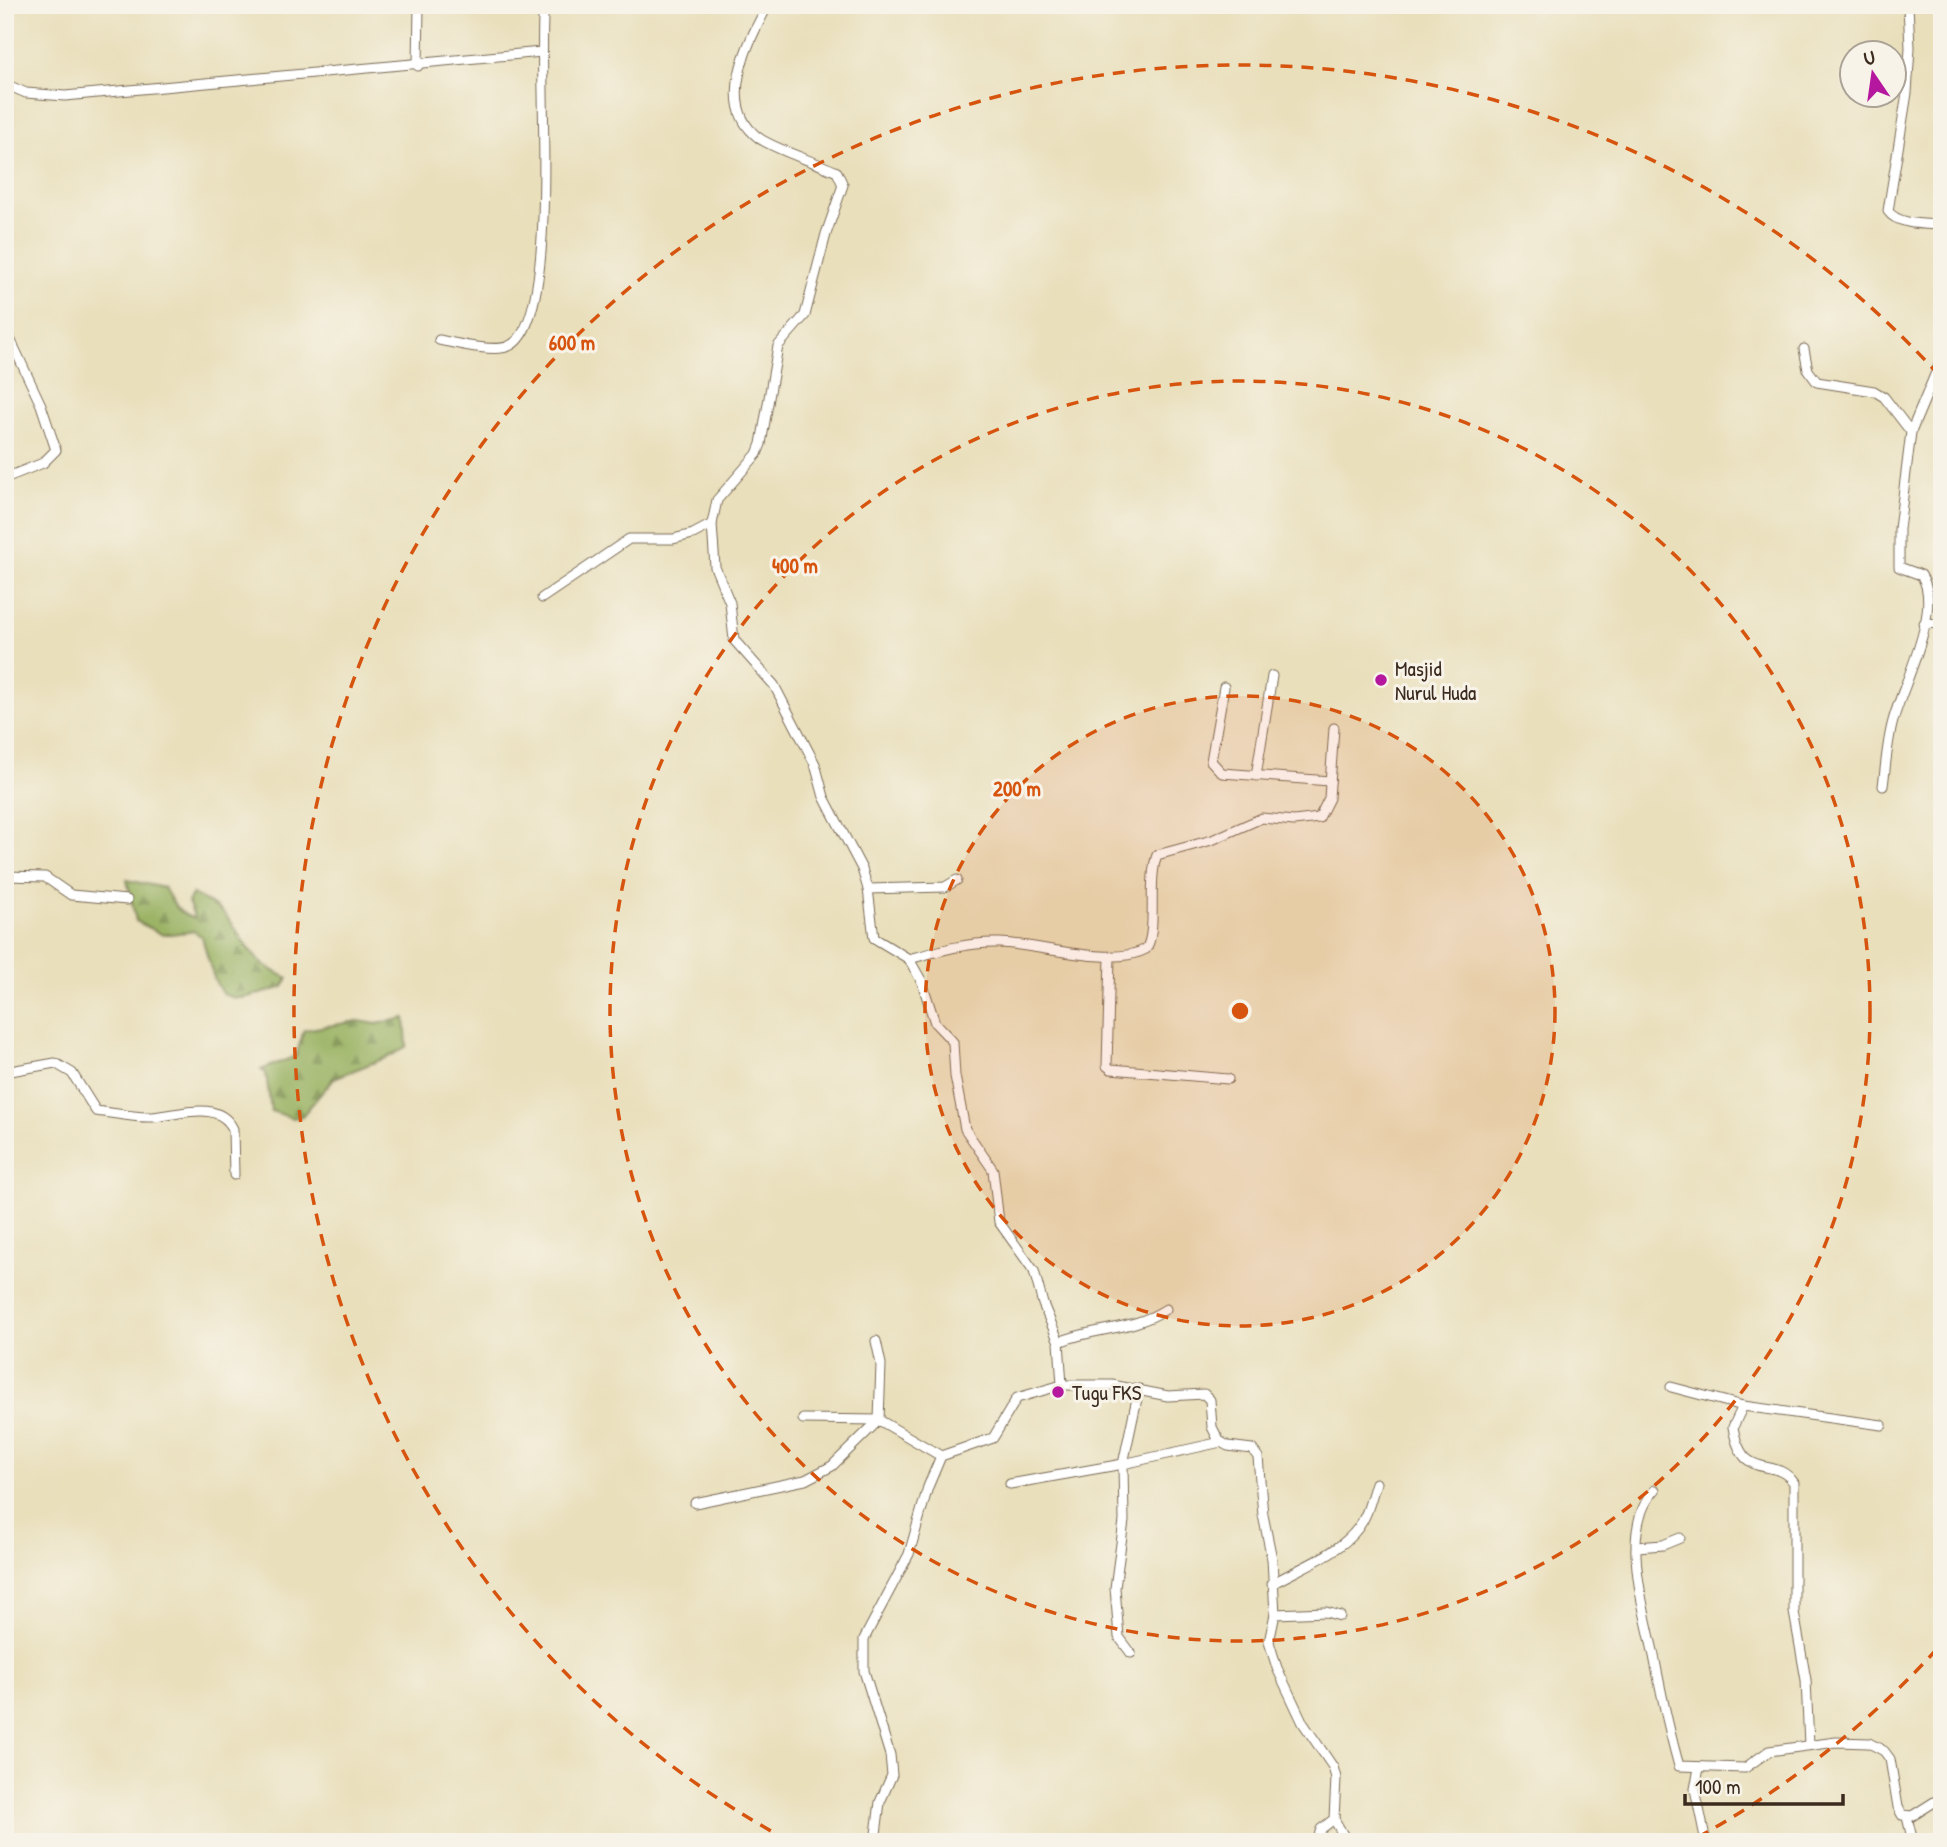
<svg xmlns="http://www.w3.org/2000/svg" width="1947" height="1847" font-family="'Patrick Hand',sans-serif">
	<defs>
		<pattern id="forest-firs" width="22" height="20" patternUnits="userSpaceOnUse" patternTransform="scale(1.75)"><rect width="22" height="20" fill="#9cb466"/><path d="M5 1l3.5 6h-7zM16 11l3.5 6h-7z" fill="#809353"/></pattern>
	</defs>
	<rect width="100%" height="100%" fill="#f7f3e8"/>
	<filter id="ink" filterUnits="userSpaceOnUse"><feTurbulence type="fractalNoise" baseFrequency=".0143" numOctaves="2"/><feDisplacementMap in="SourceGraphic" scale="14" xChannelSelector="R" yChannelSelector="G"/><feConvolveMatrix kernelMatrix="1 2 1 2 8 2 1 2 1" color-interpolation-filters="sRGB"/></filter>
	<filter id="wash" filterUnits="userSpaceOnUse"><feTurbulence type="fractalNoise" baseFrequency=".00686" numOctaves="4" result="noise"/><feDisplacementMap in="SourceGraphic" scale="28" xChannelSelector="R" yChannelSelector="G"/><feGaussianBlur stdDeviation="1.57" result="paint"/><feColorMatrix in="noise" values="0 0 0 0 0 0 0 0 0 0 0 0 0 0 0 0 0 1.4 0 .05"/><feComposite in="paint" operator="in"/></filter>
	<g filter="url(#wash)">
		<rect width="100%" height="100%" fill="#e9dfbb"/>
		<g fill="url(#forest-firs)" stroke="#6c6f42" stroke-width="2">
			<path d="M127,880L164,888C173,902 178,916 195,918L188,902L193,894C202,900 219,907 226,916C250,947 248,960 288,978L283,987C216,1009 220,1000 202,937L194,931L163,935L136,921Z"/>
			<polygon points="405,1018 407,1046 390,1056 334,1078 302,1116 293,1118 271,1111 266,1073 261,1070 296,1056 304,1030 358,1021 377,1024"/>
		</g>
	</g>
	<g filter="url(#ink)">
		<g fill="none" stroke-linecap="round" stroke-linejoin="round">
			<g stroke="#786955" stroke-width="11">
				<g id="minor">
					<path d="M768,5C748,41 715,106 759,138C776,150 816,162 837,172L843,185L826,234L805,315L778,346L761,444L757,454L717,500L712,524L715,567L730,603L734,640L774,685L815,764L824,797L862,869L868,889L874,938L909,959L922,982L935,1023L953,1042L955,1076L965,1129L993,1170L999,1222L1034,1271L1043,1304L1059,1342L1062,1385L1017,1398L993,1438L941,1456L928,1487L909,1554L864,1639V1671L890,1755L892,1775L880,1802L875,1842"/>
					<path d="M1908,5L1910,48L1907,93L1888,211C1897,225 1926,224 1942,225"/>
					<polyline points="418,66 419,5"/>
					<polyline points="5,84 26,93 65,96 542,52"/>
					<polyline points="5,328 41,405 56,450 43,463 5,478"/>
					<path d="M439,340C455,343 494,353 509,346C563,323 536,61 544,5"/>
					<polyline points="1804,349 1808,370 1817,382 1874,391 1884,397 1911,432"/>
					<polyline points="542,598 629,539 673,539 693,534 712,524"/>
					<polyline points="1924,623 1942,624"/>
					<polyline points="1224,687 1211,761 1222,773 1330,781"/>
					<polyline points="1256,776 1272,676"/>
					<path d="M1883,786C1886,764 1887,742 1893,721C1902,686 1944,608 1921,575L1899,567V529L1911,432L1942,358"/>
					<polyline points="5,876 45,877 71,895 127,900"/>
					<polyline points="868,889 945,887 957,880"/>
					<polyline points="1110,957 1107,1066 1111,1069 1228,1079"/>
					<path d="M909,959C938,951 968,942 999,943C1039,944 1112,968 1146,949C1158,931 1147,881 1157,855L1212,840L1262,818L1294,821L1319,818L1329,798L1334,728"/>
					<path d="M5,1072L55,1063L72,1073L96,1111C114,1113 134,1118 152,1117C176,1116 218,1098 233,1129L234,1175"/>
					<path d="M1059,1342C1095,1327 1132,1331 1166,1309"/>
					<polyline points="1062,1385 1112,1385 1168,1396 1204,1394 1210,1400 1212,1427 1219,1441 1228,1446 1252,1449 1258,1457 1263,1515 1272,1559 1275,1614 1269,1642 1277,1668 1303,1723 1333,1767 1336,1778 1334,1819 1321,1829 1317,1842"/>
					<polyline points="1671,1387 1743,1406 1882,1425"/>
					<path d="M1743,1406L1733,1427C1743,1485 1775,1454 1794,1483V1612L1806,1680L1809,1745"/>
					<polyline points="803,1419 879,1420 941,1456"/>
					<polyline points="1010,1484 1123,1464 1221,1442"/>
					<path d="M1655,1490C1617,1529 1646,1614 1655,1661C1662,1697 1669,1731 1679,1766L1745,1768L1769,1751L1836,1742L1869,1743L1884,1751L1890,1759L1898,1807L1902,1815L1912,1816L1942,1797"/>
					<polyline points="695,1503 805,1480 832,1466 879,1420 881,1364 876,1341"/>
					<polyline points="1637,1547 1663,1545 1680,1538"/>
					<path d="M1272,1584C1299,1568 1339,1554 1358,1528C1368,1515 1371,1498 1376,1483"/>
					<polyline points="1275,1614 1326,1612 1340,1616"/>
					<polyline points="1131,1653 1119,1637 1115,1588 1124,1521 1123,1464 1139,1389"/>
					<polyline points="1699,1768 1695,1789 1706,1842"/>
					<polyline points="1907,1817 1913,1842"/>
					<polyline points="1334,1819 1347,1842"/>
				</g>
			</g>
			<use href="#minor" stroke="#fff" stroke-width="9"/>
		</g>
	</g>
	<circle cx="1240" cy="1011" r="315" fill="#d7540e" fill-opacity=".12"/>
	<g fill="none" stroke="#d7540e" stroke-width="3.5" stroke-dasharray="12 9">
		<circle cx="1240" cy="1011" r="315"/>
		<circle cx="1240" cy="1011" r="630"/>
		<path d="M1937 1649A945 945 0 0 1 1691 1841M789 1841A945 945 0 1 1 1937 373"/>
	</g>
	<g fill="#b5179e" stroke="#f7f3e8" stroke-width="2.5">
		<circle cx="1381" cy="680" r="7"/>
		<circle cx="1058" cy="1392" r="7"/>
	</g>
	<g text-anchor="middle" dominant-baseline="central" stroke-width="6" stroke-linejoin="round" paint-order="stroke">
		<g font-size="21" fill="#3b2a1e" stroke="#f7f3e8" text-anchor="start">
			<text x="1395" y="668">Masjid<tspan x="1395" dy="24">Nurul Huda</tspan></text>
			<text x="1072" y="1392">Tugu FKS</text>
		</g>
	</g>
	<circle cx="1240" cy="1011" r="10" fill="#d7540e" stroke="#f7f3e8" stroke-width="3.5"/>
	<g font-size="21" text-anchor="middle" font-weight="bold" fill="#d7540e" stroke="#f7f3e8" stroke-width="6" stroke-linejoin="round" paint-order="stroke">
		<text x="572" y="350">600 m</text>
		<text x="795" y="573">400 m</text>
		<text x="1017" y="796">200 m</text>
	</g>
	<rect width="1947" height="1847" fill="none" stroke="#f7f3e8" stroke-width="28"/>
	<g transform="translate(1873 74) rotate(347)"><circle r="33" fill="#f7f3e8" stroke="#aca397" stroke-width="2"/>
	<path d="M0-5L12 26L0 18L-12 26Z" fill="#b5179e"/>
	<text y="-10" font-size="19" font-weight="bold" text-anchor="middle" fill="#3b2a1e">U</text>
	</g>
	<path d="M1685 1794v10h158v-10" fill="none" stroke="#3b2a1e" stroke-width="3.5"/>
	<text x="1695" y="1794" font-size="21" fill="#3b2a1e" stroke="#f7f3e8" stroke-width="5" paint-order="stroke">100 m</text>
</svg>
